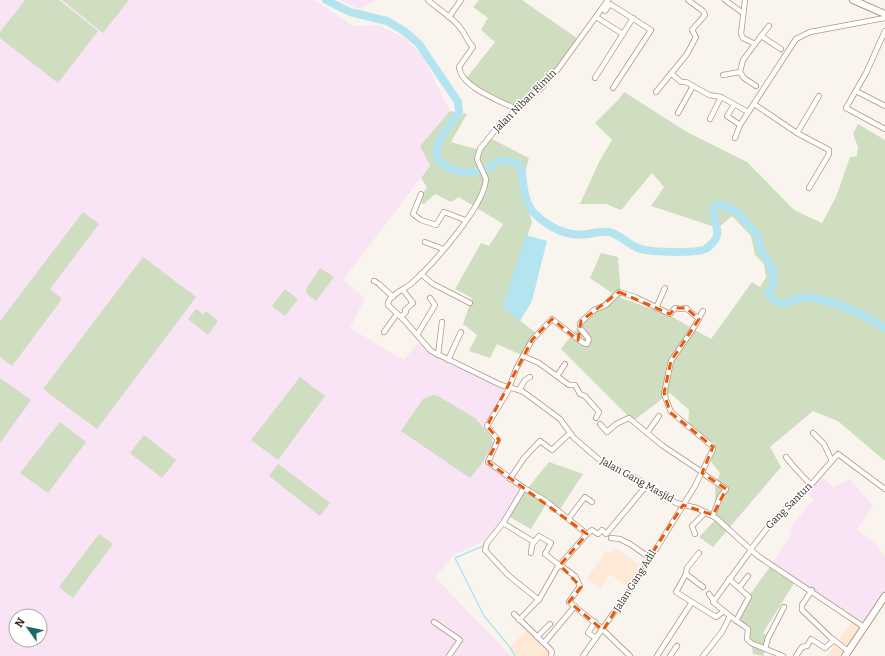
<svg xmlns="http://www.w3.org/2000/svg" width="885" height="656" font-family="Bitter,serif">
	<rect width="100%" height="100%" fill="#faf4ef"/>
	<g fill="#fee8d6">
		<polygon points="615,547 643,568 629,588 610,574 600,588 587,579 606,551 610,554"/>
		<polygon points="852,620 863,627 843,656 827,656"/>
		<polygon points="528,629 551,652 549,656 515,656 510,647"/>
	</g>
	<g fill="#f8e4f4" fill-rule="evenodd">
		<path d="M0,0H62L103,33L129,0H315L353,26L379,25L403,37L423,57L450,111L420,146L430,166L343,280L365,298L350,328L404,360L418,343L457,365L506,387L486,427L496,441L486,465L526,490L486,541L455,554L435,577L378,656H0ZM16,616H40V640H16Z"/>
		<polygon points="340,0 376,0 359,9"/>
		<polygon points="820,475 833,487 850,479 873,506 857,530 877,545 885,557 885,593 863,627 772,564 792,533 789,529 814,499 807,492"/>
	</g>
	<polygon fill="#f9e4f3" points="435,577 511,656 378,656"/>
	<g fill="#cfddc0">
		<polygon points="25,0 59,0 98,31 58,83 0,38 0,32"/>
		<polygon points="62,0 129,0 103,33"/>
		<polygon points="479,0 522,0 581,41 554,74 517,108 465,80 495,42 481,30 488,18 473,7"/>
		<polygon points="624,92 687,132 747,162 794,210 822,223 836,197 850,157 857,156 858,147 853,134 858,124 885,140 885,461 838,421 813,411 770,447 781,467 713,547 699,537 716,519 715,487 720,473 711,462 715,443 688,428 689,410 670,393 633,421 561,349 573,333 612,293 590,278 601,253 618,257 621,298 669,315 711,339 752,282 760,287 766,277 764,264 755,255 751,236 732,216 718,228 651,206 664,187 652,173 621,210 606,204 580,204 599,162 612,140 595,123 619,99"/>
		<polygon points="450,111 467,114 451,142 479,150 490,138 529,158 521,187 532,222 503,307 536,333 521,355 497,344 490,358 469,351 477,335 463,324 472,298 455,289 481,243 489,246 503,224 459,197 451,202 435,194 424,204 418,202 427,187 421,178 430,166 420,146"/>
		<polygon points="83,212 99,224 50,289 62,299 12,366 0,357 0,321"/>
		<polygon points="143,257 196,297 97,429 43,389"/>
		<polygon points="320,268 334,277 316,301 307,294 306,289"/>
		<polygon points="285,289 298,299 285,316 272,306"/>
		<polygon points="196,309 203,314 206,311 218,321 208,335 188,319"/>
		<polygon points="300,377 325,396 278,460 251,440"/>
		<polygon points="0,378 31,400 0,443"/>
		<polygon points="433,395 438,396 475,418 492,438 493,444 482,463 470,478 401,431 423,399"/>
		<polygon points="60,422 86,442 48,493 20,473"/>
		<polygon points="144,435 176,460 162,478 130,453"/>
		<polygon points="549,462 583,474 558,512 546,504 531,529 506,515"/>
		<polygon points="278,464 330,503 320,516 269,476"/>
		<polygon points="99,534 113,544 73,598 59,587"/>
		<polygon points="772,564 796,580 763,633 771,638 763,656 753,654 748,625 738,622 749,596"/>
	</g>
	<polygon fill="#b3e4f0" points="526,235 547,241 532,301 520,321 503,307"/>
	<g fill="none" stroke-linecap="round" stroke-linejoin="round">
		<polyline stroke="#b3e4f0" stroke-width="1.5" points="485,545 455,558 484,616 509,646 515,656"/>
		<path stroke="#b3e4f0" stroke-width="8" d="M326,0L350,12L387,21L404,31L419,44L458,102L459,113C451,125 425,149 442,163C456,174 473,175 489,167C492,166 496,162 500,161C505,159 513,162 518,164L521,168C524,184 523,202 535,214C550,228 567,237 587,234C595,233 601,231 609,232C620,234 629,246 641,249C651,252 700,254 707,248C728,232 710,225 714,207L718,204L735,211L757,234L761,250L773,270V284L768,294C782,313 793,296 807,297C835,300 861,313 885,328"/>
		<g stroke="#b4977f" stroke-width="6">
			<g id="minor">
				<path d="M428,0C437,8 448,15 456,23C464,30 466,40 473,47L459,67C461,87 500,101 516,109"/>
				<path d="M608,0L558,69L541,88L499,125L480,149L477,159L486,179C484,207 433,264 412,283C405,289 387,296 388,305L404,320L431,351L501,385L522,391L529,396L560,419L574,438L602,462L636,478L676,503L697,508L716,518L758,556L864,627"/>
				<polyline points="725,0 743,13"/>
				<polyline points="745,0 741,34 743,38 755,44"/>
				<polyline points="605,11 610,4 651,30 613,88"/>
				<polyline points="449,17 461,0"/>
				<polyline points="596,17 623,34"/>
				<polyline points="885,31 866,73 846,108 885,129"/>
				<polyline points="761,36 769,26"/>
				<polyline points="671,73 681,82 686,82 709,95 721,97 748,112"/>
				<polyline points="723,75 740,72"/>
				<polyline points="595,78 633,18"/>
				<polyline points="756,86 744,78 740,72 743,60 761,36 781,49"/>
				<polyline points="856,91 885,106"/>
				<polyline points="656,92 687,54 696,37 692,30 705,15 703,11 688,0"/>
				<polyline points="754,104 797,133 819,96"/>
				<polyline points="734,105 727,116 740,125 735,138"/>
				<polyline points="678,113 693,86"/>
				<polyline points="710,119 721,97"/>
				<polyline points="740,125 796,39 810,32 885,18"/>
				<polyline points="797,133 829,150 829,154 809,188"/>
				<polyline points="421,194 413,214 421,220 436,225 444,212 465,220"/>
				<polyline points="425,242 443,249"/>
				<polyline points="421,274 433,284 470,303"/>
				<polyline points="374,281 376,282"/>
				<polyline points="379,284 393,297"/>
				<polyline points="656,308 665,288"/>
				<polyline points="401,317 406,312 405,310 413,303 403,290"/>
				<polyline points="384,332 397,314"/>
				<polyline points="417,335 435,305 430,298"/>
				<polyline points="438,355 442,322"/>
				<polyline points="523,356 539,363 569,385 575,385 580,394 585,396 599,412 596,418"/>
				<polyline points="448,360 461,332"/>
				<polyline points="557,376 565,364"/>
				<polyline points="519,390 525,380 530,377"/>
				<polyline points="600,424 607,432 616,424 629,418 663,446 702,472"/>
				<polyline points="647,433 659,416"/>
				<polyline points="813,433 824,444 832,461"/>
				<polyline points="786,457 795,468 811,485"/>
				<polyline points="702,473 726,489 720,497 713,515"/>
				<polyline points="510,479 524,458 540,441 552,450 570,433"/>
				<polyline points="524,488 503,523 534,542"/>
				<polyline points="569,518 585,497 592,502"/>
				<polyline points="503,523 487,543 485,550 508,575 539,600"/>
				<polyline points="587,534 546,501 524,488 488,462 498,440 487,426 508,391 516,369 532,340 552,319 583,343 587,344 589,339 580,328 580,323 594,310 606,305 619,292 635,297 670,314 675,308 681,309 686,308 699,319"/>
				<polyline points="695,534 692,526 706,512"/>
				<polyline points="611,538 620,539 630,544 650,558"/>
				<polyline points="751,549 768,527 789,505 802,495 838,454 885,489"/>
				<polyline points="751,550 713,602 730,616 748,629 747,639 751,643 783,656"/>
				<polyline points="531,553 532,545 539,536 551,543 545,554 559,565"/>
				<polyline points="699,553 687,568 686,574 676,592 716,617 724,611"/>
				<polyline points="560,565 575,576 580,586 569,602 599,626 630,656"/>
				<polyline points="686,574 703,587"/>
				<polyline points="729,579 749,597 736,621"/>
				<polyline points="739,588 748,576"/>
				<polyline points="812,590 802,605 802,610 830,637 848,651"/>
				<polyline points="709,594 714,601"/>
				<polyline points="514,614 550,649 552,652 551,656"/>
				<polyline points="519,620 540,598 557,568 587,534 592,530 598,534 602,530 606,534 647,485"/>
				<polyline points="434,622 460,640 449,656"/>
				<polyline points="595,622 588,633 596,638"/>
				<polyline points="537,637 550,624"/>
				<polyline points="544,643 575,606"/>
				<polyline points="765,649 768,638 784,607"/>
				<polyline points="583,656 637,580 695,486 713,449 712,446 671,412 664,394 671,361 693,329 703,311"/>
				<polyline points="657,656 692,602"/>
				<polyline points="670,656 677,646"/>
				<polyline points="703,656 722,632 730,616"/>
				<polyline points="796,656 802,647 807,646 811,639 825,648 834,640"/>
			</g>
		</g>
		<g stroke="#b4977f" stroke-width="8">
			<g id="major">
				<polyline points="853,0 885,14"/>
				<polyline points="845,656 885,596"/>
			</g>
		</g>
		<use href="#minor" stroke="#fff" stroke-width="4.5"/>
		<use href="#major" stroke="#fff" stroke-width="6"/>
	</g>
	<path fill="none" stroke="#e8590c" stroke-width="3" stroke-dasharray="8 5" stroke-linejoin="round" d="M619,292L670,314L675,308H686L699,319L671,361L664,393L670,412L713,447L702,473L726,489L713,515L683,505L603,630L569,602L581,587L560,565L587,534L489,463V457L499,440L487,426L532,340L552,319L578,340L581,321Z"/>
	<g text-anchor="middle" dominant-baseline="central" stroke-width="3" stroke-linejoin="round" paint-order="stroke">
		<g font-size="10" fill="#372b22" stroke="#fff">
			<text transform="translate(525 101) rotate(-45)">Jalan Niban Rimin</text>
			<text transform="translate(637 480) rotate(29)">Jalan Gang Masjid</text>
			<text transform="translate(789 506) rotate(-45)">Gang Santun</text>
			<text transform="translate(635 581) rotate(-58)">Jalan Gang Adil</text>
		</g>
	</g>
	<g transform="translate(28 628) rotate(303)"><circle r="19" fill="#ffffff" stroke="#afaaa7"/>
	<path d="M0-3L7 15L0 10L-7 15Z" fill="#1d6966"/>
	<text y="-6" font-size="11" font-weight="bold" text-anchor="middle" fill="#372b22">N</text>
	</g>
</svg>
